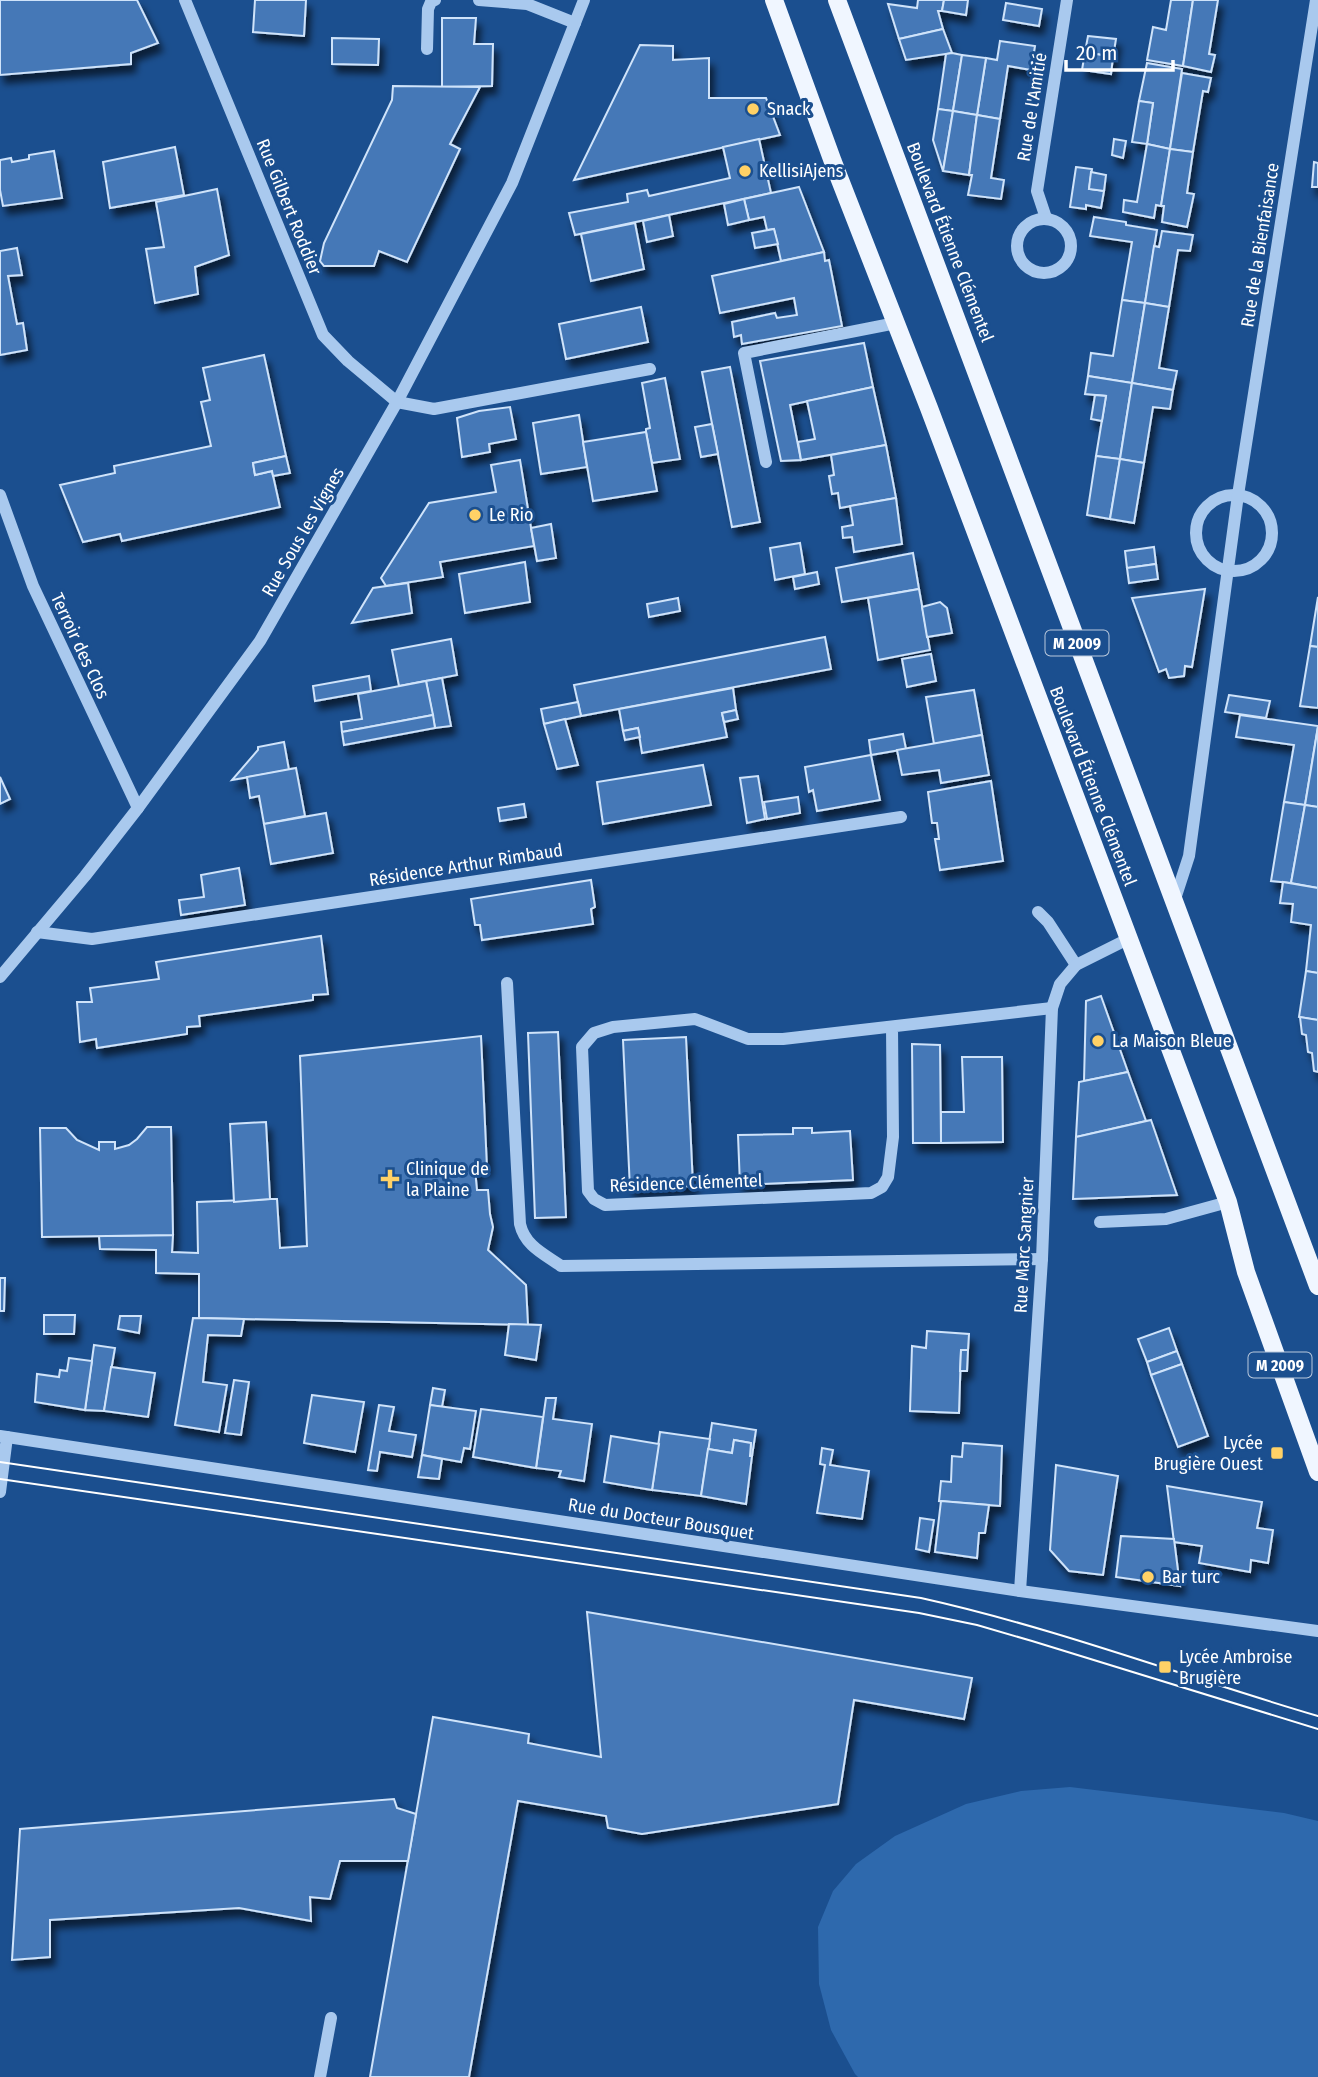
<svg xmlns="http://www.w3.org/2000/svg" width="1318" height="2077" font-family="'Fira Sans Condensed',sans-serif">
	<defs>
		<filter id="shadow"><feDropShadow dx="4.5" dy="8" stdDeviation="3.5" flood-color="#0009"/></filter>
	</defs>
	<rect width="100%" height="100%" fill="#1b4f8f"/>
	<polygon fill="#2e69ad" points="1070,1787 1284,1813 1318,1821 1318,2077 858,2077 855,2074 831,2030 819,1984 818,1927 833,1891 856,1864 895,1836 966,1804 1021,1791"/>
	<g fill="#4478b7" stroke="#cfe3fa" stroke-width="2" filter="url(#shadow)">
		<polygon points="0,0 137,0 158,43 131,53 131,64 0,75"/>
		<polygon points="255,0 306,0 304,36 253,32"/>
		<polygon points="918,0 944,0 942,11 938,11 943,29 899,39 888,4 917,8"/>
		<polygon points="944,0 968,0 966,15 942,11"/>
		<polygon points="1171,0 1193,0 1183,66 1147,60 1153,27 1166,30"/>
		<polygon points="1193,0 1218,0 1209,54 1215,55 1211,72 1183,66"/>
		<polygon points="1006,3 1042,9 1039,26 1003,20"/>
		<polygon points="442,18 476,18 474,44 493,44 492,86 442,87"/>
		<polygon points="943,29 952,53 906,60 899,39"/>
		<polygon points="1088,36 1116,39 1113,57 1085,52"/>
		<polygon points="332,38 379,39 378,65 332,64"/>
		<polygon points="1000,41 1035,46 1031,70 1008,66 1000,119 977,115 986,58 997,60"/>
		<polygon points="640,45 673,46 673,60 709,58 709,98 766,98 780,135 574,180"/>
		<polygon points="1085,52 1113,57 1111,74 1082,70"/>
		<polygon points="952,53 962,55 953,111 938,109 946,54"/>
		<polygon points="962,55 986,58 977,115 953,111"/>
		<polygon points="1147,63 1182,69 1170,149 1147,144 1153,103 1139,101"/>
		<polygon points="1182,73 1211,78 1208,92 1203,91 1193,152 1170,149"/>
		<polygon points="393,86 480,87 450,144 460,149 407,262 379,251 374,266 324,266 320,261 324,243 392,100"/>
		<polygon points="1139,101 1153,103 1147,144 1132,142"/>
		<polygon points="938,109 953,111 943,171 933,140"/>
		<polygon points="953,111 977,115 969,175 943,171"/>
		<polygon points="977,115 1000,119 991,178 1004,180 1001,199 968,195 972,175 969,175"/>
		<polygon points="759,139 771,193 575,235 569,213 628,202 627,194 647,190 649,196 730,178 723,147"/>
		<polygon points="1114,139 1126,141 1123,158 1112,155"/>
		<polygon points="1147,144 1170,149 1161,206 1156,205 1154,218 1123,212 1124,200 1137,202"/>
		<polygon points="175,147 184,195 110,208 103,162"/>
		<polygon points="1170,149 1193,152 1187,193 1194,194 1187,227 1162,222 1164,206 1161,206"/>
		<polygon points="54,151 62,198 3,206 0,190 0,160 11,158 12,162 29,159 29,155"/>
		<polygon points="1314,162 1318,163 1318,187 1312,187"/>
		<polygon points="1076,167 1092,169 1089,189 1104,191 1101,208 1086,205 1086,209 1070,207"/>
		<polygon points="1091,172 1106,175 1104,191 1089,189"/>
		<polygon points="799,187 824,252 781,261 774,229 767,230 764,217 749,220 744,199"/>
		<polygon points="217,189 229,255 195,267 198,294 155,303 146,249 164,247 156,202"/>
		<polygon points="744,199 749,220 728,225 724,204"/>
		<polygon points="669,215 673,236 647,242 643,221"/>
		<polygon points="1094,217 1126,222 1126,225 1157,230 1145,303 1122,300 1132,242 1090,236"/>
		<polygon points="635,223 644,269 591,281 581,234"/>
		<polygon points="774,229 778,244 755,248 752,233"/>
		<polygon points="1162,231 1193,235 1190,251 1178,250 1169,307 1145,303 1154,246 1159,247"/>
		<polygon points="17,248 22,275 8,276 17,324 23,323 27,350 0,355 0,251"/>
		<polygon points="824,252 825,261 829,260 842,326 742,344 741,335 734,337 732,322 775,313 777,318 797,315 794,298 720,313 712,276"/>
		<polygon points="1122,300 1145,303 1132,383 1088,376 1091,353 1113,356"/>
		<polygon points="1145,303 1169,307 1159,368 1177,371 1173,390 1132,383"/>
		<polygon points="641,307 648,342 566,359 559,324"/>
		<polygon points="864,343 873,387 790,405 801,460 781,461 760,361"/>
		<polygon points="264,355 286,456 253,463 255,475 272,471 280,507 122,541 120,534 83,542 60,485 115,473 114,466 211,446 201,402 210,400 203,368"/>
		<polygon points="730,367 760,522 732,527 702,372"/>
		<polygon points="1088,376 1132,383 1120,459 1096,456 1106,396 1085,394"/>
		<polygon points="665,378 680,459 652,463 646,432 646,429 650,428 642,383"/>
		<polygon points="1132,383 1173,390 1170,409 1153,407 1144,463 1120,459"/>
		<polygon points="873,387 886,445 801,460 798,442 815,439 807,401"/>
		<polygon points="1095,395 1106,396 1102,421 1091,419"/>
		<polygon points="510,407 516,439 489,444 490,452 462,457 457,418 479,411"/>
		<polygon points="579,415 587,467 541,474 533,423"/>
		<polygon points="712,424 718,454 701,457 695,427"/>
		<polygon points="646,432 657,491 593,501 583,442"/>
		<polygon points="886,445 896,498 840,508 838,493 832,494 829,476 834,475 831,455"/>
		<polygon points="286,456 290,473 273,476 272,471 255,475 253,463"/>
		<polygon points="1096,456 1120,459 1110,519 1087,515"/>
		<polygon points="1120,459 1144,463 1134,523 1110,519"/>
		<polygon points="520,460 534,546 440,562 443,577 386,586 381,578 429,503 496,492 491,465"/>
		<polygon points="896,498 902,544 854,552 852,537 843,538 842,527 853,525 850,506"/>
		<polygon points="551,524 556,558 537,561 531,528"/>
		<polygon points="800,543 805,574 775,580 770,548"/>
		<polygon points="1154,547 1156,564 1127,568 1125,551"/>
		<polygon points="913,553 919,589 842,602 836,568"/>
		<polygon points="525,562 530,602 465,613 459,574"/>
		<polygon points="1156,564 1158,579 1129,583 1127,568"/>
		<polygon points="817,572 819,584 795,589 793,577"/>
		<polygon points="408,583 412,613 352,623 373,588"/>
		<polygon points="919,589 930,650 878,660 868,598"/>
		<polygon points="1205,589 1192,667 1185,666 1184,676 1169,678 1166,669 1159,672 1132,598"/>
		<polygon points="1318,597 1318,647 1310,646"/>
		<polygon points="678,598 680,611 649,617 647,604"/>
		<polygon points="940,602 947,608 952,633 927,637 922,607"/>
		<polygon points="825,637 831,669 581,716 574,685"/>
		<polygon points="451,639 457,675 399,686 392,650"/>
		<polygon points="1310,646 1318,647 1318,708 1300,706"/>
		<polygon points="931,654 936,681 907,687 902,659"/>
		<polygon points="369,676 371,691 315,701 313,686"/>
		<polygon points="442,678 451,726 435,728 426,681"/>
		<polygon points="426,681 433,715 342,732 341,722 362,719 358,694"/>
		<polygon points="733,688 736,710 722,713 727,737 642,753 638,728 623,731 619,709"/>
		<polygon points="974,690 982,735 934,744 926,697"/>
		<polygon points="1229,695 1270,701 1266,718 1225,712"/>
		<polygon points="578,702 581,716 544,724 541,709"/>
		<polygon points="736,710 738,719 724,722 722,713"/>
		<polygon points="433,715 435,728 344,745 342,732"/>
		<polygon points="1240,715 1318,726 1305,805 1284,802 1294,745 1236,737"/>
		<polygon points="565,719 578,765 557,769 544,724"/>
		<polygon points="1318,727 1318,807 1305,805"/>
		<polygon points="638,728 640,737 625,740 623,731"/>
		<polygon points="903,734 906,749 871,755 869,740"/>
		<polygon points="982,735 989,775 941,783 939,770 902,775 897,750"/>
		<polygon points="284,742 289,770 232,780 258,750 258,747"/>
		<polygon points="871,755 880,800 817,811 813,790 809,792 805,767"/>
		<polygon points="703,765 711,805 603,824 597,782"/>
		<polygon points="296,768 305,816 264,824 259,796 250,798 247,777"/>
		<polygon points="758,776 765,819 747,823 740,778"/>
		<polygon points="0,777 10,799 0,804"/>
		<polygon points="991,781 1003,861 940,870 935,839 939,839 937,823 932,823 928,792"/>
		<polygon points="798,797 800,813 767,819 764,802"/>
		<polygon points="1284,802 1305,805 1291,883 1271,881"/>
		<polygon points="524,804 526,817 500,821 498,808"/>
		<polygon points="1305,805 1318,807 1318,888 1291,883"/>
		<polygon points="326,813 333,853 271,864 264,824"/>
		<polygon points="239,868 245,905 181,915 179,900 204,897 201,875"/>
		<polygon points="591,880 595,907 591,909 593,924 482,940 480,925 475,925 471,899"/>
		<polygon points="1283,882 1318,888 1318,973 1306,971 1311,925 1291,922 1293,904 1280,903"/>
		<polygon points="321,936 328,994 313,995 313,1000 199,1016 200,1026 187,1027 187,1034 97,1048 96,1039 80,1042 77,1002 92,1002 90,988 159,979 156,962"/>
		<polygon points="1306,971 1318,973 1318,1020 1299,1017"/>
		<polygon points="1101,996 1128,1072 1084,1081 1086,1001"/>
		<polygon points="1300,1017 1318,1020 1318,1072 1314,1071 1312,1053 1308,1052 1306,1035 1302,1034"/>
		<polygon points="558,1032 566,1217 535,1218 528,1033"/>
		<polygon points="481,1036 487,1168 475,1169 477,1190 488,1190 490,1214 493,1227 488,1250 526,1285 528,1325 199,1318 199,1274 156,1273 156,1250 100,1249 99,1236 173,1235 172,1252 198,1253 197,1202 270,1199 277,1199 280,1248 307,1246 300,1056"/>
		<polygon points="686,1037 693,1186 630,1189 623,1040"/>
		<polygon points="912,1044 940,1045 941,1143 913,1143"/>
		<polygon points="962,1057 1002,1057 1003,1142 941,1143 941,1112 964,1112"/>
		<polygon points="1128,1072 1146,1121 1076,1137 1079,1082"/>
		<polygon points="1151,1120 1177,1195 1073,1199 1076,1137"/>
		<polygon points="266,1122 270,1199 234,1202 230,1124"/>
		<polygon points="147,1127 171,1127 173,1235 42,1237 40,1128 66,1128 77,1140 99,1150 99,1142 115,1142 115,1149 129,1145 137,1139"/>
		<polygon points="793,1128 812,1128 812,1133 850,1131 853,1180 740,1185 738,1135 793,1134"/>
		<polygon points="0,1278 5,1278 4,1311 0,1311"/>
		<polygon points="44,1315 75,1315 74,1334 44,1334"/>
		<polygon points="120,1316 141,1316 139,1333 118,1329"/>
		<polygon points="193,1318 244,1319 241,1336 208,1335 203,1382 227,1385 219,1432 175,1425"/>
		<polygon points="509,1324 541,1325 536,1360 505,1355"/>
		<polygon points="1169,1328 1177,1351 1147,1362 1138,1339"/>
		<polygon points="927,1331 969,1334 968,1350 961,1350 959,1413 910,1411 912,1346 926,1348"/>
		<polygon points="94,1345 115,1348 104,1411 85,1410"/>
		<polygon points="961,1350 968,1350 967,1371 960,1371"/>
		<polygon points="1177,1351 1182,1364 1151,1375 1147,1362"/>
		<polygon points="69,1358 92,1361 85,1410 35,1402 37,1374 59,1377 60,1370 67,1371"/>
		<polygon points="1182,1364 1208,1436 1178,1447 1151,1375"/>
		<polygon points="111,1367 155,1373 148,1417 104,1411"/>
		<polygon points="234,1380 249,1382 241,1435 225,1433"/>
		<polygon points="433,1388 445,1390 442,1407 430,1405"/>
		<polygon points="312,1395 364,1402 355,1452 304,1443"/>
		<polygon points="546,1398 556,1398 553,1419 592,1424 584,1481 559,1477 561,1471 536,1468"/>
		<polygon points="379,1405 394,1407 389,1431 416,1435 412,1457 380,1452 377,1471 368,1470"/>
		<polygon points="430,1405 476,1411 470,1449 464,1448 461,1462 422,1455"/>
		<polygon points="481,1409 543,1417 536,1468 473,1457"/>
		<polygon points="712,1423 756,1430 752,1456 750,1456 751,1443 734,1440 732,1453 708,1449"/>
		<polygon points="660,1432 710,1439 701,1496 652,1490"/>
		<polygon points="611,1436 659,1444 652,1490 604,1482"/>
		<polygon points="734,1440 751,1443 750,1456 752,1456 746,1504 701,1496 708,1449 732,1453"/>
		<polygon points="963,1443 1002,1446 1000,1506 939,1501 941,1481 951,1482 952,1456 962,1457"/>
		<polygon points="822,1448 833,1450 830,1465 869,1471 862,1519 817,1513 825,1465 820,1464"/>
		<polygon points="422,1455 442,1459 439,1479 418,1477"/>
		<polygon points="1056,1465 1118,1476 1103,1575 1069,1571 1050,1550"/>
		<polygon points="1167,1486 1262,1502 1257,1528 1273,1530 1268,1563 1251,1560 1250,1572 1199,1563 1202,1546 1174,1542"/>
		<polygon points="941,1501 989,1505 985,1533 979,1533 977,1558 935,1552"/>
		<polygon points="920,1518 934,1520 929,1552 916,1549"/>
		<polygon points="1121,1536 1174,1539 1180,1586 1116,1577"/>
		<polygon points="587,1612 972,1678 964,1719 854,1700 838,1804 642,1834 608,1828 606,1816 518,1801 469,2077 370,2077 433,1717 529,1734 528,1743 601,1757"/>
		<polygon points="394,1799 397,1808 416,1814 408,1861 340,1861 330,1899 310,1897 311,1921 239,1908 50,1920 50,1957 12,1960 20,1829"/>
	</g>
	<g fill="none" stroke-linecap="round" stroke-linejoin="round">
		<g stroke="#a9c9ee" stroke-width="12">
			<polyline points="185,0 323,335 348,361 397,402 434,409 650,369"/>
			<polyline points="479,0 527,4 575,23"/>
			<polyline points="427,49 428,9 431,2 435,0"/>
			<polyline points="1046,218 1037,191 1067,0"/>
			<circle cx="1044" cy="246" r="27"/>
			<polyline points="766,462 744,353 896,323"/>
			<polyline points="0,495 33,586 138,808"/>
			<circle cx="1234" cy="533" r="38"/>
			<polyline points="1175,899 1189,856 1238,495 1316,0"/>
			<polyline points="1038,912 1048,922 1076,965"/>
			<polyline points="37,932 92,939 901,817"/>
			<polyline points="0,977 85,876 138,808 260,641 397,402 512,183 584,0"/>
			<path d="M507,983L520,1224C525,1246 544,1254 561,1266L1042,1259"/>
			<polyline points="892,1027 893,1137 888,1177 882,1187 871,1193 605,1205 594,1199 588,1191 582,1047 594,1033 613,1027 695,1019 748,1039 783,1039 1052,1008"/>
			<polyline points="1100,1222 1166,1219 1228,1202"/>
			<polyline points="0,1436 1020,1591 1318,1631"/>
			<polyline points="0,1492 7,1437"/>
			<polyline points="1020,1591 1042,1259 1052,1008 1060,984 1076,965 1128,939"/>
			<polyline points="320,2077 331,2018"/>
		</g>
		<g stroke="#f0f6ff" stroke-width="18">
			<polyline points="774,0 833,162 929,408 1228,1202 1246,1272 1318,1472"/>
			<polyline points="837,0 1318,1286"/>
		</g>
		<g stroke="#fff" stroke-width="2">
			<path d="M0,1462L921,1598C1056,1628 1185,1677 1318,1716"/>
			<polyline points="0,1479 919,1613 977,1625 1032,1641 1318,1729"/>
		</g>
	</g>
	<g fill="#ffd166" stroke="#1b4f8f" stroke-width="2.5">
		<circle cx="753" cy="109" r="7"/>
		<circle cx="745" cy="171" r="7"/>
		<circle cx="475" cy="515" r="7"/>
		<circle cx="1098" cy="1041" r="7"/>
		<path d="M386.5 1168.5h7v7h7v7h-7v7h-7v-7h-7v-7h7z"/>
		<rect x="1270" y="1446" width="14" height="14" rx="3.5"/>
		<circle cx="1148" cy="1577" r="7"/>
		<rect x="1158" y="1660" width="14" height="14" rx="3.5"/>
	</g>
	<g text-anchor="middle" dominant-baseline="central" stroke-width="6" stroke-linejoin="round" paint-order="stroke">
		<g fill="#1b4f8f" stroke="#bbcadd" stroke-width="2">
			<rect x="1045.5" y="630.5" width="63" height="25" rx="5"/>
			<rect x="1248.5" y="1352.5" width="63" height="25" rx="5"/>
		</g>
		<g font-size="16" font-weight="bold" fill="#fff">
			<text x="1077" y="643">M 2009</text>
			<text x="1280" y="1365">M 2009</text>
		</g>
		<g font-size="18" fill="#fff" stroke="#1b4f8f">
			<text transform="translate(1032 107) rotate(-81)">Rue de l'Amitié</text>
			<text transform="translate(289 207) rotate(68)">Rue Gilbert Roddier</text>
			<text transform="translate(950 242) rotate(69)">Boulevard Étienne Clémentel</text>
			<text transform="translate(1260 245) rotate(-81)">Rue de la Bienfaisance</text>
			<text transform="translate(303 532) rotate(-60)">Rue Sous les Vignes</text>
			<text transform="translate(80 646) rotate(65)">Terroir des Clos</text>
			<text transform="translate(1093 786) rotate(69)">Boulevard Étienne Clémentel</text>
			<text transform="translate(466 865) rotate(-9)">Résidence Arthur Rimbaud</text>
			<text transform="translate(686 1183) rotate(-2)">Résidence Clémentel</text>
			<text transform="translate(1024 1245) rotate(-87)">Rue Marc Sangnier</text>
			<text transform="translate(661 1519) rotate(9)">Rue du Docteur Bousquet</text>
		</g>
		<g font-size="18" fill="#fff" stroke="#1b4f8f" text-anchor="start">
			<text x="767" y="109">Snack</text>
			<text x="759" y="171">KellisiAjens</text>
			<text x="489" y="515">Le Rio</text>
			<text x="1112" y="1041">La Maison Bleue</text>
			<text x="406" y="1169">Clinique de<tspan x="406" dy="21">la Plaine</tspan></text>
			<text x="1263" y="1443" text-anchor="end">Lycée<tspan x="1263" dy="21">Brugière Ouest</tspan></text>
			<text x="1162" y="1577">Bar turc</text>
			<text x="1179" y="1657">Lycée Ambroise<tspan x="1179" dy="21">Brugière</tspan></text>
		</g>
	</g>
	<path d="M1066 60v10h107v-10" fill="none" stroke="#ffffff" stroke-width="3.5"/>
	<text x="1076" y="60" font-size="21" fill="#ffffff" stroke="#1b4f8f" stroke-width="5" paint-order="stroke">20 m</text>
</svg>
